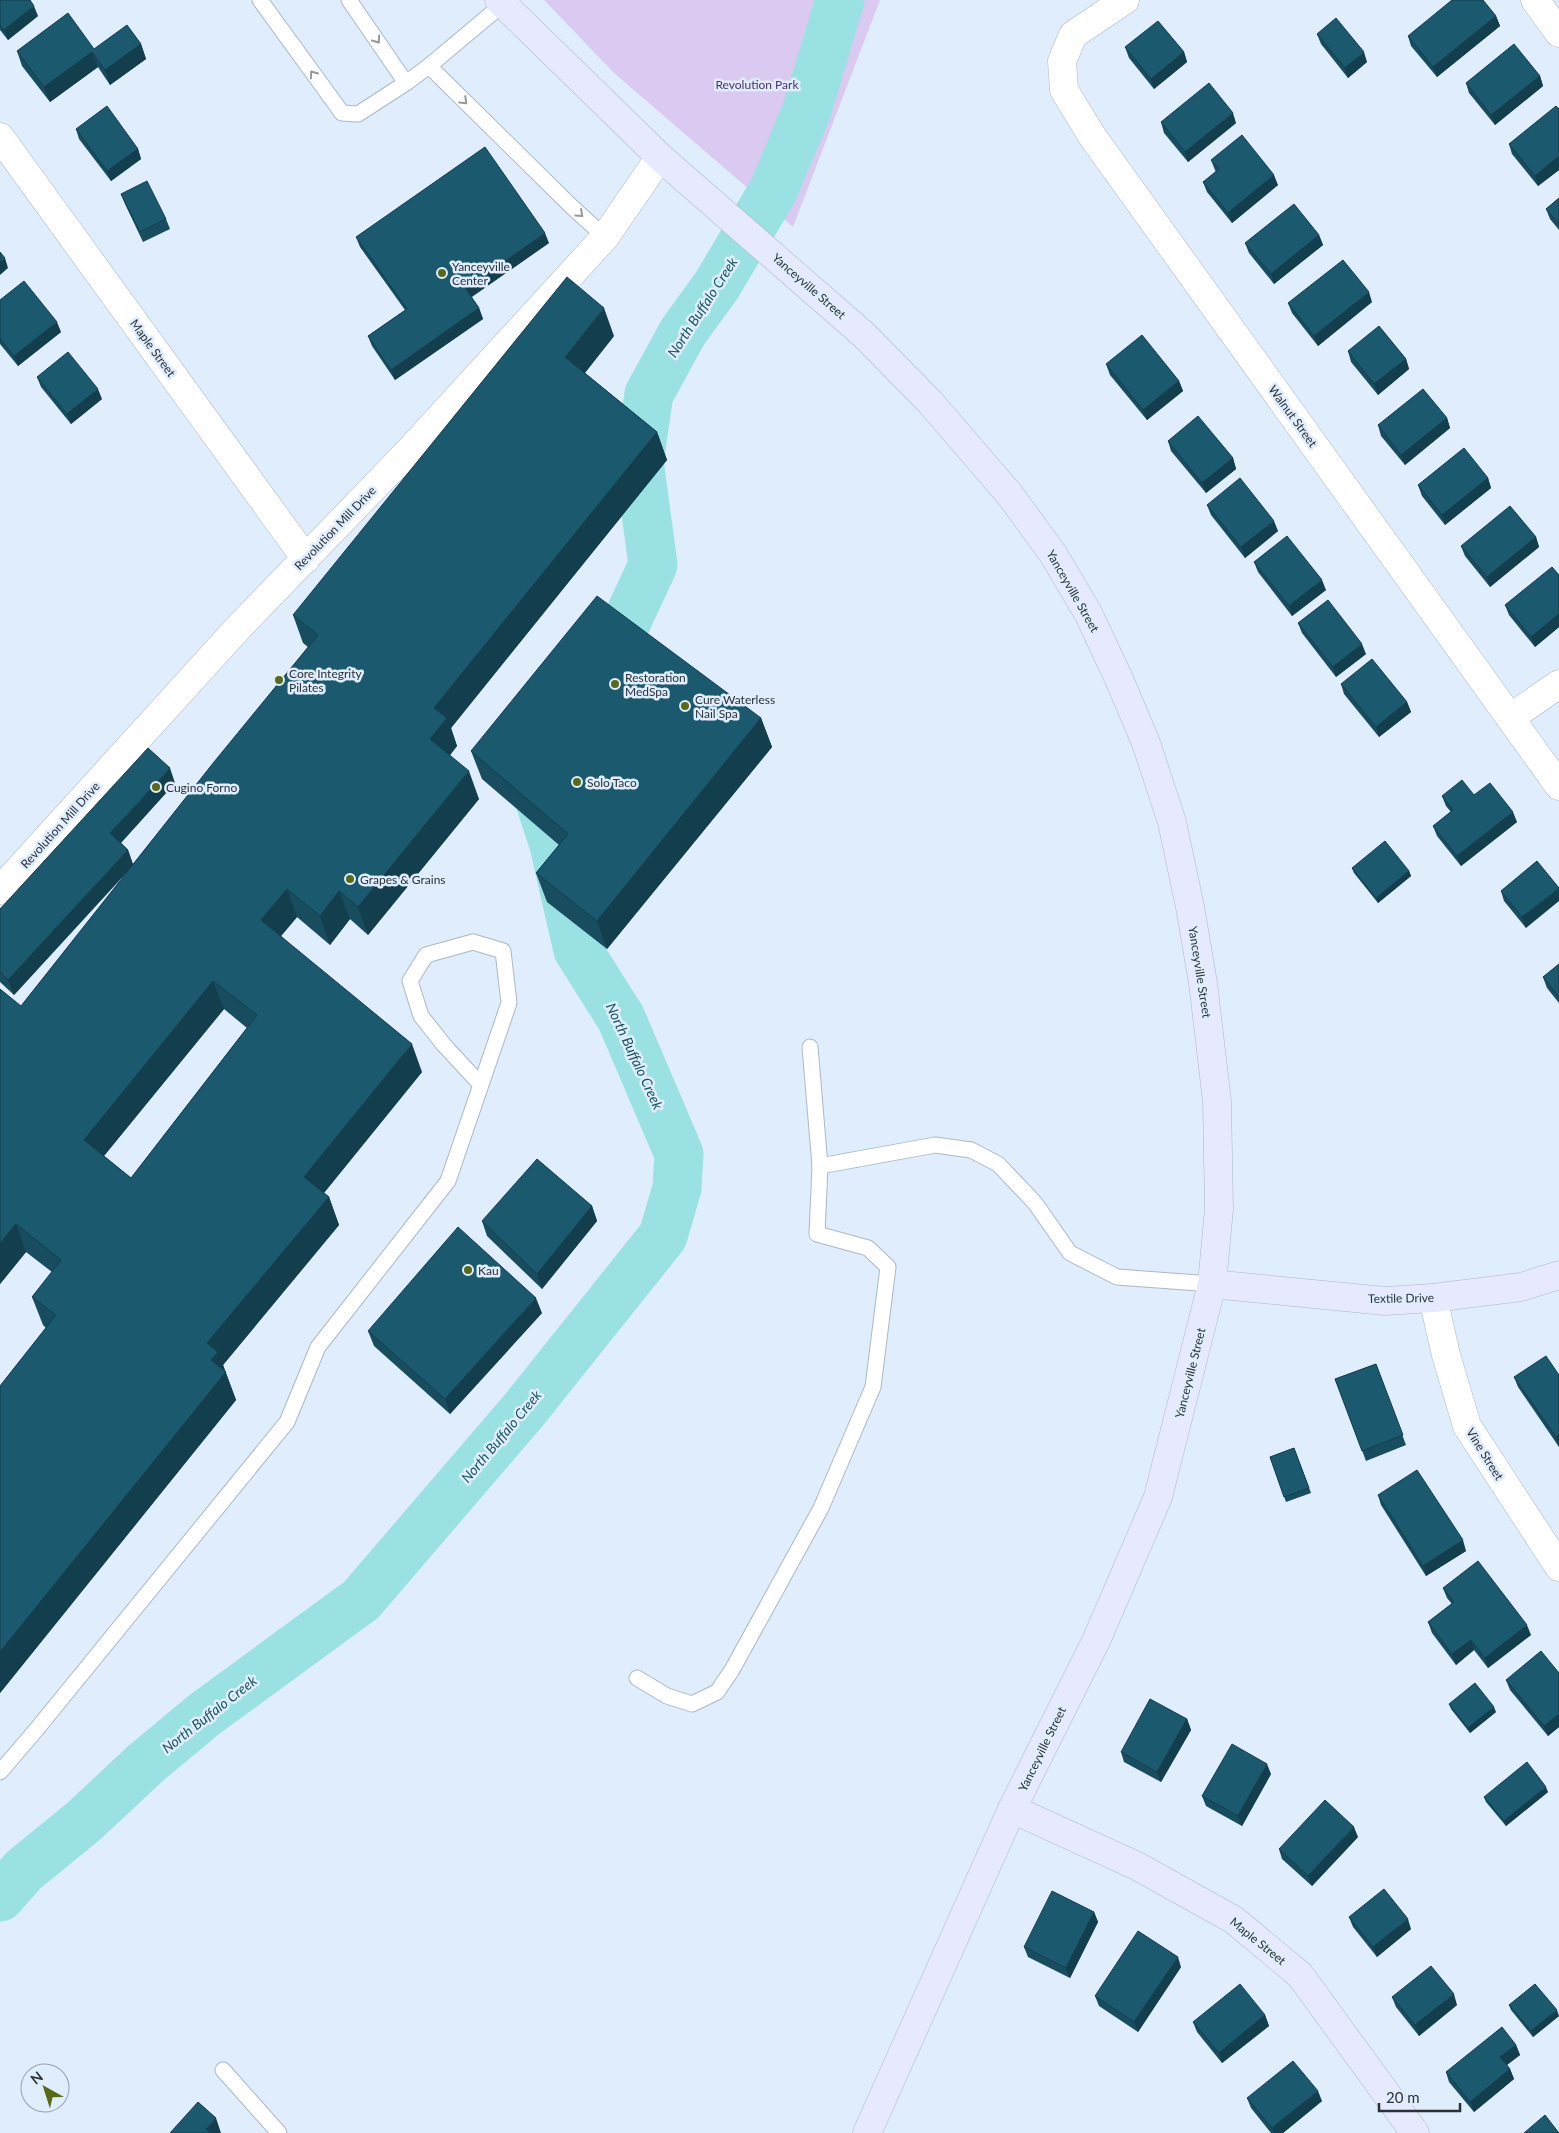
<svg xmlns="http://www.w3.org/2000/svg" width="1559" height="2133" font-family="Lato,sans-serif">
	<rect width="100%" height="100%" fill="#dfedfc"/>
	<polygon fill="#dacaf2" points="544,0 880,0 793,227 614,73"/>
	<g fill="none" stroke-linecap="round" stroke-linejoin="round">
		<g stroke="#9ae1e3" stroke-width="49">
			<polyline points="589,674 626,623 653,565 639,461 649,394 683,332 717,285 773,191 807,110 840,0"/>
			<polyline points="0,1897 24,1870 84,1821 146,1763 205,1714 361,1600 524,1410 663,1236 677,1188 679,1154 621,1018 578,950 554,845 532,777"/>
		</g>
		<g stroke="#abb8c6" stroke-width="17">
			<g id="lane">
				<polyline points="260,0 342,113 358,114 406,83 429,66 503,4"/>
				<polyline points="349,0 406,83"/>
				<polyline points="429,66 572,207 605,237"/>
				<polyline points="810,1047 820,1166"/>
				<polyline points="637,1678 667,1696 692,1704 717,1692 732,1670 821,1508 873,1387 888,1267 868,1248 817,1234 820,1166 935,1145 971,1150 998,1164 1035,1203 1070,1253 1117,1277 1212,1284"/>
				<polyline points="0,1772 36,1730 287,1422 318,1347 448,1181 509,1003 503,951 473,942 426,955 410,981 421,1016 444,1045 481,1085"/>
				<polyline points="223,2070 279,2133"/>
			</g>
		</g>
		<g stroke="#abb8c6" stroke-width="29">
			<g id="street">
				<polyline points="1125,0 1073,35 1062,61 1064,90 1092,136 1559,786"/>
				<polyline points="1535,0 1559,33"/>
				<polyline points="0,137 306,559"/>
				<polyline points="1510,718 1559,684"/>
				<polyline points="0,890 238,628 410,450 605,237 660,157"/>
				<polyline points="1433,1298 1446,1355 1467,1426 1559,1567"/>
			</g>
		</g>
		<g stroke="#abb8c6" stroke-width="29">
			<g id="secondary">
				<polyline points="499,0 660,157 864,335 930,402 1010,495 1053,554 1088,613 1119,679 1146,743 1172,822 1190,907 1203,983 1217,1101 1219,1209 1212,1284 1158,1497 1096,1641 1012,1809 867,2133"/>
				<polyline points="1212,1284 1385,1301 1433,1298 1521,1287 1559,1275"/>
				<polyline points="1012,1809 1137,1866 1234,1920 1300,1975 1415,2133"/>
			</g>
		</g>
		<use href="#lane" stroke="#fff" stroke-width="15"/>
		<use href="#street" stroke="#fff" stroke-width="28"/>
		<use href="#secondary" stroke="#e7eafe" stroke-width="28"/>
	</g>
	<g fill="#174d5f" fill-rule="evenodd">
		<polygon points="0,0 38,16 8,40 0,30"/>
		<polygon points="1496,16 1500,26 1437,77 1411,46 1408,36"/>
		<polygon points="1317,34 1367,62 1348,78 1321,44"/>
		<polygon points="141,44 146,59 110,85 98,67 50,102 22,66 17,51 94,49"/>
		<polygon points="1125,47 1184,52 1187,62 1154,89 1129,58"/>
		<polygon points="1540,76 1543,86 1495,125 1469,93 1466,83"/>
		<polygon points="1559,109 1559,170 1538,186 1512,154 1509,144"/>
		<polygon points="1161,122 1236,123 1188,162 1164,133"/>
		<polygon points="76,129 138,149 141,159 111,181 79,139"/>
		<polygon points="1211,160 1278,185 1232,223 1207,192 1203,182 1216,172 1215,170"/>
		<polygon points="121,194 166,219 170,229 143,242 125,204"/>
		<polygon points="1559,198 1559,230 1550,219 1546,209"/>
		<polygon points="1319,235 1323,245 1274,284 1249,253 1245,243"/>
		<polygon points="356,237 549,243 471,297 479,308 483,319 395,380 372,346 368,336 405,310 360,247"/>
		<polygon points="0,300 61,332 18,366 0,344"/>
		<polygon points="1372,302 1318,346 1292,313 1288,303"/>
		<path d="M614,336L585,373L657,432L667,460L451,728L457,746L450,755L479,799L368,935L350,919L330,945L297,917L281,936L422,1072L324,1193L329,1197L339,1225L223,1365L236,1400L0,1693V1386L46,1328L43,1325L32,1297L52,1272L26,1252L0,1284L21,1006L129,870L14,995L0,982V909L175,783L121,843L128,850L133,864L308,647L303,643L293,615ZM224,1009L247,1028L131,1178L104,1156Z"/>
		<polygon points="1348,351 1406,359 1409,369 1378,395 1351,362"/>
		<polygon points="1106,364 1179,381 1183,391 1147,420 1110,375"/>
		<polygon points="37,377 102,399 71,424 41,387"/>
		<polygon points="1447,418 1450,428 1405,465 1381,436 1378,425"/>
		<polygon points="1168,441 1233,458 1236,469 1206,493 1171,451"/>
		<polygon points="1488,478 1491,488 1445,525 1422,496 1418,485"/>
		<polygon points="1207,505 1278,531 1245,558 1211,515"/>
		<polygon points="1536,537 1539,547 1490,587 1465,556 1461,546"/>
		<polygon points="1254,562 1326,590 1292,616 1258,572"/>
		<polygon points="1559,575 1559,627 1535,647 1509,615 1505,605"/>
		<polygon points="1298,623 1366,654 1336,677 1302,633"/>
		<polygon points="1341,684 1407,702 1411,712 1379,737 1344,694"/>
		<polygon points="761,718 772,747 607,949 547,902 536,873 559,845 482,779 471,751"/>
		<polygon points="1474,795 1517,822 1461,866 1437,836 1433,826 1451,812 1446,806 1442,796"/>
		<polygon points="1537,861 1526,928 1504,901 1501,891"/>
		<polygon points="1352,868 1409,871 1411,876 1378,903 1354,873"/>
		<polygon points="1559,964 1559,1003 1547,988 1543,977"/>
		<polygon points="592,1206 597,1221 542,1289 487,1236 482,1221"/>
		<polygon points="542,1313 450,1414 374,1346 368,1331"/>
		<polygon points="1376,1364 1406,1445 1366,1461 1335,1379"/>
		<polygon points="1559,1375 1559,1447 1518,1387 1514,1377"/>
		<polygon points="1294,1448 1311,1493 1286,1502 1270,1457"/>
		<polygon points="1378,1495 1466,1551 1426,1576 1381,1505"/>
		<polygon points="1443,1588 1531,1635 1488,1668 1474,1650 1456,1665 1432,1633 1428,1622 1452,1604 1447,1598"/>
		<polygon points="1559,1673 1559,1727 1548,1736 1510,1690 1506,1680"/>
		<polygon points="1449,1704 1496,1712 1470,1733 1451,1709"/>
		<polygon points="1187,1719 1191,1730 1161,1782 1124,1762 1121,1752"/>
		<polygon points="1271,1774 1242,1826 1206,1806 1202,1796"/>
		<polygon points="1548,1792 1506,1826 1486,1802 1484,1797"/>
		<polygon points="1358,1837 1312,1886 1282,1859 1279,1849"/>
		<polygon points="1094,1912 1098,1922 1070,1978 1028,1957 1024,1947"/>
		<polygon points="1349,1917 1411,1929 1377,1957 1353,1927"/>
		<polygon points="1181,1967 1138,2032 1099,2006 1095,1996"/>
		<polygon points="1392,1997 1457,2005 1419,2036 1396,2007"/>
		<polygon points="1509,2005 1559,2016 1533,2037 1511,2010"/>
		<polygon points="1265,2015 1269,2026 1222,2063 1197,2032 1193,2022"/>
		<polygon points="1516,2045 1520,2055 1507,2065 1510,2069 1514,2079 1474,2112 1449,2082 1446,2072"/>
		<polygon points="1247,2098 1322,2101 1283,2133 1271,2133 1251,2108"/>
	</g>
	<g fill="#133e4e">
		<polygon points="34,6 38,16 8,40 4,30"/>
		<polygon points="1496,16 1500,26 1437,77 1433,67"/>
		<polygon points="141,44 146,59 110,85 105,70"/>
		<polygon points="92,52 98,67 50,102 44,87"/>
		<polygon points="1184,52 1187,62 1154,89 1151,79"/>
		<polygon points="1364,52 1367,62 1348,78 1345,68"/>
		<polygon points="1540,76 1543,86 1495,125 1491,115"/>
		<polygon points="1233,113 1236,123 1188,162 1185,152"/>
		<polygon points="138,149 141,159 111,181 107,171"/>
		<polygon points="1559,156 1559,170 1538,186 1535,176"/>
		<polygon points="1274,175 1278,185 1232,223 1228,213"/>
		<polygon points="545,233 549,243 469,299 466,289"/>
		<polygon points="1319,235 1323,245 1274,284 1271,274"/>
		<polygon points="5,258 8,268 0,275 0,262"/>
		<polygon points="1369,292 1372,302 1318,346 1314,336"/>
		<polygon points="479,308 483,319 395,380 391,370"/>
		<polygon points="604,308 614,336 575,385 565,357"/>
		<polygon points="57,322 61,332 18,366 14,356"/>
		<polygon points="1406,359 1409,369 1378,395 1374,384"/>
		<polygon points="1179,381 1183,391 1147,420 1143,410"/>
		<polygon points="98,389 102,399 71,424 67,414"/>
		<polygon points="1447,418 1450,428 1405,465 1401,455"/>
		<polygon points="657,432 667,460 451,728 457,746 440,768 430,739 434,708"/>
		<polygon points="1233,458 1236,469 1206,493 1202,483"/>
		<polygon points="1488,478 1491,488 1445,525 1442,515"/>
		<polygon points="1274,521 1278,531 1245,558 1241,547"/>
		<polygon points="1536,537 1539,547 1490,587 1487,577"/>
		<polygon points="1322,580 1326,590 1292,616 1289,606"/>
		<polygon points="1559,614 1559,627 1535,647 1531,637"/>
		<polygon points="1362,644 1366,654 1336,677 1333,667"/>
		<polygon points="1407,702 1411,712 1379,737 1376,727"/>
		<polygon points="761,718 772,747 607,949 597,921"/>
		<polygon points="170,768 175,783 116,848 110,833"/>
		<polygon points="469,771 479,799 368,935 358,907"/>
		<polygon points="1513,812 1517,822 1461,866 1457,856"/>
		<polygon points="128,850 133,865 14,995 8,980"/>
		<polygon points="1409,871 1411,876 1378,903 1376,898"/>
		<polygon points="1559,888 1559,901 1526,928 1522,917"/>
		<polygon points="287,889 297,917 271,948 261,920"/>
		<polygon points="339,891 350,919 330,945 320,916"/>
		<polygon points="213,981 224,1009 94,1168 84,1140"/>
		<polygon points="412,1044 422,1072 314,1205 304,1177"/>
		<polygon points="329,1197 339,1225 223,1365 236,1400 0,1693 0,1652 211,1360 207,1343"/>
		<polygon points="592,1206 597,1221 542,1289 537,1274"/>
		<polygon points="16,1224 26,1252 0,1284 0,1243"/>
		<polygon points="536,1298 542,1313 450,1414 445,1399"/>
		<polygon points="1559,1435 1559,1447 1556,1437"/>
		<polygon points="1463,1540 1466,1551 1426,1576 1423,1566"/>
		<polygon points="1527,1625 1531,1635 1488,1668 1485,1658"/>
		<polygon points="1471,1640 1474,1650 1456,1665 1452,1654"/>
		<polygon points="1494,1707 1496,1712 1470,1733 1468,1728"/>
		<polygon points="1559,1714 1559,1727 1548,1736 1544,1726"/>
		<polygon points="1187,1719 1191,1730 1161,1782 1157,1772"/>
		<polygon points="1267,1764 1271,1774 1242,1826 1238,1816"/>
		<polygon points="1546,1787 1548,1792 1506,1826 1504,1821"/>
		<polygon points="1354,1827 1358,1837 1312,1886 1308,1876"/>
		<polygon points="1094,1912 1098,1922 1070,1978 1066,1968"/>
		<polygon points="1408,1919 1411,1929 1377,1957 1373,1947"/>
		<polygon points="1178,1957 1181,1967 1138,2032 1134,2022"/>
		<polygon points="1454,1994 1457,2005 1419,2036 1415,2025"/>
		<polygon points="1557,2010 1559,2016 1533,2037 1531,2031"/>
		<polygon points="1265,2015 1269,2026 1222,2063 1219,2053"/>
		<polygon points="1516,2045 1520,2055 1504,2067 1500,2057"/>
		<polygon points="1510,2069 1514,2079 1474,2112 1470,2102"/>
		<polygon points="1318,2091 1322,2101 1283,2133 1274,2133 1272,2128"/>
		<polygon points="216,2118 221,2133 207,2133 206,2129"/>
	</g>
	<g fill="#1b596f" stroke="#133e4e" fill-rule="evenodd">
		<polygon points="0,0 30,0 34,6 4,30 0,25"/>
		<polygon points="1452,0 1483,0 1496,16 1433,67 1408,36"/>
		<polygon points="68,13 94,49 127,25 141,44 105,70 92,52 44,87 17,51"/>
		<polygon points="1336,18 1364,52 1345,68 1317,34"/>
		<polygon points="1158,21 1184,52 1151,79 1125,47"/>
		<polygon points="1514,44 1540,76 1491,115 1466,83"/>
		<polygon points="1209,83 1233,113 1185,152 1161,122"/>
		<polygon points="107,106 138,149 107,171 76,129"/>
		<polygon points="1556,106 1559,109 1559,156 1535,176 1509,144"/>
		<polygon points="1242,135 1274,175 1228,213 1203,182 1219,169 1211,160"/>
		<polygon points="485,147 545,233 466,289 479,308 391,370 368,336 407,309 356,237"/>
		<polygon points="147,181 166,219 140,232 121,194"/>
		<polygon points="1559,198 1559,224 1546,209"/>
		<polygon points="1294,204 1319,235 1271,274 1245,243"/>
		<polygon points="0,252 5,258 0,262"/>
		<polygon points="1343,260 1369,292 1314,336 1288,303"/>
		<path d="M567,277L604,308L565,357L657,432L434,708L447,718L430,739L469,771L358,907L339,891L320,916L287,889L261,920L412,1044L304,1177L329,1197L207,1343L218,1352L211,1360L226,1372L0,1652V1386L56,1315L32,1297L61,1260L16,1224L0,1243V989L21,1006L214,762L318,635L293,615ZM213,981L257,1015L131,1178L84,1140Z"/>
		<polygon points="24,281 57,322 14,356 0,339 0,300"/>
		<polygon points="1379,326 1406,359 1374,384 1348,351"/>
		<polygon points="1142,335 1179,381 1143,410 1106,364"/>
		<polygon points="68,352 98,389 67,414 37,377"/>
		<polygon points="1423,389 1447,418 1401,455 1378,425"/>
		<polygon points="1198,416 1233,458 1202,483 1168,441"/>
		<polygon points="1464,448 1488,478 1442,515 1418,485"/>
		<polygon points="1240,478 1274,521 1241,547 1207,505"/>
		<polygon points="1510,506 1536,537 1487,577 1461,546"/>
		<polygon points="1287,536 1322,580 1289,606 1254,562"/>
		<polygon points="1552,567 1559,575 1559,614 1531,637 1505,605"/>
		<polygon points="597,596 761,718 597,921 536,873 568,834 471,751"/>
		<polygon points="1328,600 1362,644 1333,667 1298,623"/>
		<polygon points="1372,659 1407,702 1376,727 1341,684"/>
		<polygon points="148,748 170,768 110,833 128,850 8,980 0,972 0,909"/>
		<polygon points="1462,780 1474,795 1490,783 1513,812 1457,856 1433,826 1453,810 1442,796"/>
		<polygon points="1385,841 1409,871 1376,898 1352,868"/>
		<polygon points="1537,861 1559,888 1522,917 1501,891"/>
		<polygon points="1559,964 1559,997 1543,977"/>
		<polygon points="537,1159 592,1206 537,1274 482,1221"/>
		<polygon points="458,1227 536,1298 445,1399 368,1331"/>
		<polygon points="1546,1356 1559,1375 1559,1435 1556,1437 1514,1377"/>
		<polygon points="1376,1364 1403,1435 1362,1451 1335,1379"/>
		<polygon points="1294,1448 1309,1488 1284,1497 1270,1457"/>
		<polygon points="1417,1470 1463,1540 1423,1566 1378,1495"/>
		<polygon points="1478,1561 1527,1625 1485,1658 1471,1640 1452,1654 1428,1622 1454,1602 1443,1588"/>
		<polygon points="1541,1651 1559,1673 1559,1714 1544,1726 1506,1680"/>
		<polygon points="1475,1683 1494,1707 1468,1728 1449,1704"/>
		<polygon points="1150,1699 1187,1719 1157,1772 1121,1752"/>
		<polygon points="1232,1744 1267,1764 1238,1816 1202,1796"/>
		<polygon points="1527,1762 1546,1787 1504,1821 1484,1797"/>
		<polygon points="1325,1800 1354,1827 1308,1876 1279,1849"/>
		<polygon points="1384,1889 1408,1919 1373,1947 1349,1917"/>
		<polygon points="1052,1891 1094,1912 1066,1968 1024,1947"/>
		<polygon points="1138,1931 1178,1957 1134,2022 1095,1996"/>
		<polygon points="1431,1966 1454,1994 1415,2025 1392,1997"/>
		<polygon points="1240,1984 1265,2015 1219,2053 1193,2022"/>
		<polygon points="1535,1984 1557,2010 1531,2031 1509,2005"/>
		<polygon points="1502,2027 1516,2045 1500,2057 1510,2069 1470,2102 1446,2072"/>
		<polygon points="1293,2061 1318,2091 1272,2128 1247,2098"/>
		<polygon points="198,2102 216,2118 206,2129 211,2133 170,2133"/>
		<polygon points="1545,2115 1559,2133 1524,2133"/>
	</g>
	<defs><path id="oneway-chevron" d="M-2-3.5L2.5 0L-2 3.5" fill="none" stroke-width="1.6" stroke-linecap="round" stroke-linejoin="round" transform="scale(1.25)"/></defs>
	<g stroke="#96989b">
		<use href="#oneway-chevron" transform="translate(377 40) rotate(55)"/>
		<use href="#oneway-chevron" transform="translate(313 74) rotate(-125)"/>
		<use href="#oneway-chevron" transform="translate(464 101) rotate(44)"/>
		<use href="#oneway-chevron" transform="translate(580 214) rotate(42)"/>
	</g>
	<g fill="#596a16" stroke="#dfedfc" stroke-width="2">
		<circle cx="442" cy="273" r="5"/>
		<circle cx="279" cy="680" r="5"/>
		<circle cx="615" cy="684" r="5"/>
		<circle cx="685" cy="706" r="5"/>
		<circle cx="577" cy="782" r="5"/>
		<circle cx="156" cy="787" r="5"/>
		<circle cx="350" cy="879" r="5"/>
		<circle cx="468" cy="1270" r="5"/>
	</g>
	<g text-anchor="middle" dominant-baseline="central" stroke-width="5" stroke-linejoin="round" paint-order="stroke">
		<g font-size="12" fill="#4c316c" stroke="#dfedfc">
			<text x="757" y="84">Revolution Park</text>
		</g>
		<g font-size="12" fill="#2c3137" stroke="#dfedfc" text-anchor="start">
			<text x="452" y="266">Yanceyville<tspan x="452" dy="14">Center</tspan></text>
			<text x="289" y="673">Core Integrity<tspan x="289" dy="14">Pilates</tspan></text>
			<text x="625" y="677">Restoration<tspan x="625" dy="14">MedSpa</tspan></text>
			<text x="695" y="699">Cure Waterless<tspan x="695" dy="14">Nail Spa</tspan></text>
			<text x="587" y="782">Solo Taco</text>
			<text x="166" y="787">Cugino Forno</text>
			<text x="360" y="879">Grapes &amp; Grains</text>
			<text x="478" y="1270">Kau</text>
		</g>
		<g font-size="12" fill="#2c3137" stroke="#dfedfc">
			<text transform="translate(809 286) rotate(41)">Yanceyville Street</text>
			<text transform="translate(153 348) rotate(54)">Maple Street</text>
			<text transform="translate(1293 416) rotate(54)">Walnut Street</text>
			<text transform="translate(335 528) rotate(-46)">Revolution Mill Drive</text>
			<text transform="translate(1073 591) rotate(60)">Yanceyville Street</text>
			<text transform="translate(60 825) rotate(-48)">Revolution Mill Drive</text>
			<text transform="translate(1200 972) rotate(81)">Yanceyville Street</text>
			<text transform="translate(1401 1298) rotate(-1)">Textile Drive</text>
			<text transform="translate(1190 1373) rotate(-76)">Yanceyville Street</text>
			<text transform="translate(1485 1454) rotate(58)">Vine Street</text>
			<text transform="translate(1042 1749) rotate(-64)">Yanceyville Street</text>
			<text transform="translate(1258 1941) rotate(39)">Maple Street</text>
		</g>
		<g font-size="14" font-style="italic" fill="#175457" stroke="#dfedfc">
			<text transform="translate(702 307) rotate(-57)">North Buffalo Creek</text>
			<text transform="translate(635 1056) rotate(65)">North Buffalo Creek</text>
			<text transform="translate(501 1436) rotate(-50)">North Buffalo Creek</text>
			<text transform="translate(209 1714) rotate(-38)">North Buffalo Creek</text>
		</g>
	</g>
	<g transform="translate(45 2088) rotate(321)"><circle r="24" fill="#dfedfc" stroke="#97a2ad"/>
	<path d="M0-4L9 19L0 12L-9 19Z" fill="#596a16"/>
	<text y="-8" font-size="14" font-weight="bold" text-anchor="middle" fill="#2c3137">N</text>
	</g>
	<path d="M1379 2103v8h81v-8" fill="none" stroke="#2c3137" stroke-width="2.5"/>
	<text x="1386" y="2103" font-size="15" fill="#2c3137" stroke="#dfedfc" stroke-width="4" paint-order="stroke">20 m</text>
</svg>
